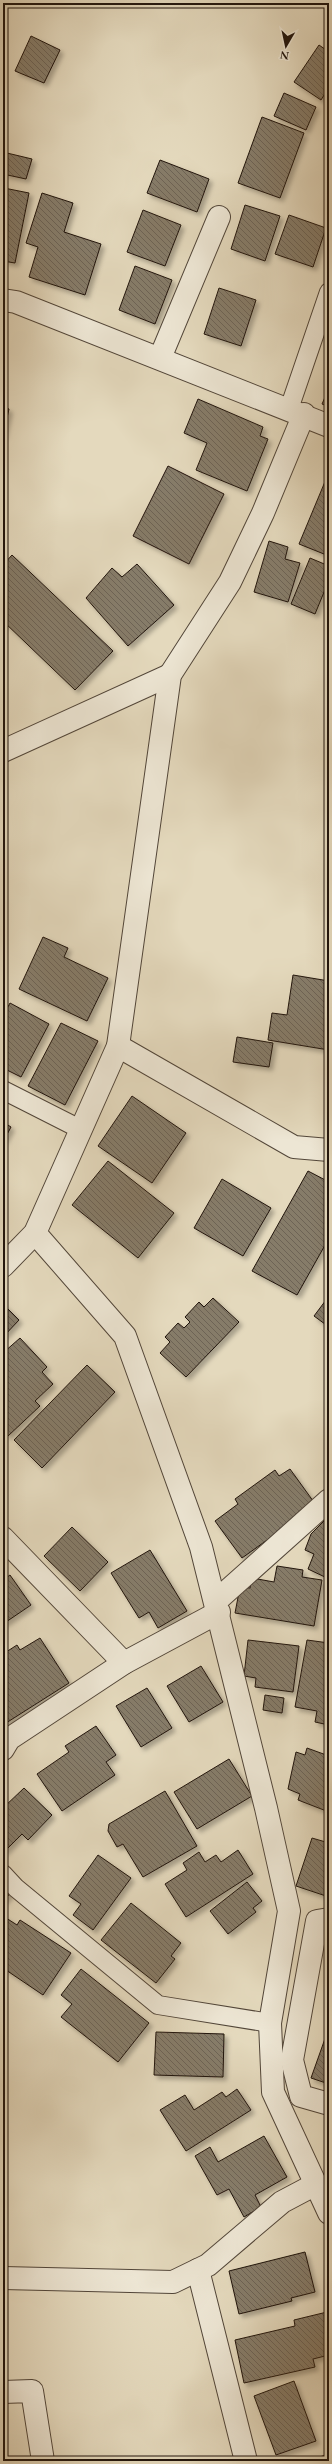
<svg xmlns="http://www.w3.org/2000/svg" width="332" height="2464" font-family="'EB Garamond',serif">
	<defs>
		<pattern id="building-back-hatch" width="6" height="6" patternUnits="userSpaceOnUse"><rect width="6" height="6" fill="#867b69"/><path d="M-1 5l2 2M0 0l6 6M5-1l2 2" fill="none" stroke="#6d6455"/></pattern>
		<filter id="shadow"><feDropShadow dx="3.5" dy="3.5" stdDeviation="2" flood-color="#0004"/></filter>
	</defs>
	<rect width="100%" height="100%" fill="#e4d9bd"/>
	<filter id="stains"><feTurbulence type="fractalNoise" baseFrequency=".005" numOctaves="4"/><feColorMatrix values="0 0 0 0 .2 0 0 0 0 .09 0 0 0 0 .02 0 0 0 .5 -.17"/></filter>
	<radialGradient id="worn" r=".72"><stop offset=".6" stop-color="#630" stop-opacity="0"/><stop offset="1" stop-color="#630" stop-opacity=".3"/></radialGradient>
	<g fill="url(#building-back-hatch)" stroke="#21150d" filter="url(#shadow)">
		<polygon points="31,36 60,50 44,83 15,71"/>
		<polygon points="319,45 329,52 329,87 321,100 294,82"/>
		<polygon points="284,93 316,107 306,130 274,116"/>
		<polygon points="262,117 304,133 280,198 238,183"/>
		<polygon points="7,153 32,159 26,179 3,174"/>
		<polygon points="160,160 209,179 197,212 147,193"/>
		<polygon points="4,188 29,193 15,263 3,261"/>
		<polygon points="42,193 73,203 64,232 101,244 85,295 29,277 38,247 26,243"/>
		<polygon points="245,205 280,216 265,261 231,249"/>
		<polygon points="143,210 181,225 165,266 127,252"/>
		<polygon points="289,215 326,228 313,267 275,254"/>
		<polygon points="135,266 172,280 155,324 119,310"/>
		<polygon points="219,288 256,300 241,346 204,334"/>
		<polygon points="329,388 329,407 322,404"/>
		<polygon points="198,399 263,427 260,436 268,439 247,491 196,470 207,443 184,433"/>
		<polygon points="3,407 9,409 3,436"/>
		<polygon points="168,466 224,494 189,564 133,536"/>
		<polygon points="329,472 329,556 299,544"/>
		<polygon points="269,541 288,547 285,559 300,563 288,602 254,592"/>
		<polygon points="12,555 113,651 75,690 3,621 3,565"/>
		<polygon points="310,558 329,566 329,580 315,614 291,604"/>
		<polygon points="137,564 174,605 128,646 86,598 112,568 122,577"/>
		<polygon points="43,937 68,948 64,957 108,978 87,1021 19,989"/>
		<polygon points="293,975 329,981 329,1050 268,1040 272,1013 287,1015"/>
		<polygon points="10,1003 49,1024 21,1077 3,1068 3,1016"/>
		<polygon points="61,1023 98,1041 65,1105 28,1086"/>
		<polygon points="237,1037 273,1043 269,1067 233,1062"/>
		<polygon points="132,1096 186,1133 152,1183 98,1146"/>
		<polygon points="3,1122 11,1127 3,1142"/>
		<polygon points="108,1161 174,1213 138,1258 72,1205"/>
		<polygon points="308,1171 329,1182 329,1238 297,1295 252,1271"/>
		<polygon points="222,1179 271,1208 243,1256 194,1228"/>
		<polygon points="329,1296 329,1327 314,1316"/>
		<polygon points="213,1298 239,1322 186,1377 160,1353 170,1342 165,1337 178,1323 184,1328 190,1322 185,1317 199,1302 204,1307"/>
		<polygon points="3,1304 19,1320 3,1337"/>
		<polygon points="20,1338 47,1367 42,1372 53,1384 35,1401 40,1406 8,1436 3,1431 3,1353"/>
		<polygon points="87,1365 115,1392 42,1468 14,1440"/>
		<polygon points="290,1469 316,1505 242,1558 215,1521 238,1504 235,1499 275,1470 279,1476"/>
		<polygon points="329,1516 329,1574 327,1578 308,1569 314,1554 305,1550 311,1534"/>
		<polygon points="72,1527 108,1562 80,1591 44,1556"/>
		<polygon points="150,1550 187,1611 158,1628 149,1612 139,1618 111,1573"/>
		<polygon points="277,1566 303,1570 302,1577 322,1580 314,1626 235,1613 240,1587 250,1588 252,1578 274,1582"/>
		<polygon points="10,1575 31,1605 3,1624 3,1580"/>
		<polygon points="40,1638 69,1683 6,1723 3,1720 3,1654 17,1645 20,1650"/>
		<polygon points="248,1640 299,1646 293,1692 255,1687 256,1678 244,1676"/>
		<polygon points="307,1640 329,1643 329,1725 315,1722 317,1711 295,1707"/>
		<polygon points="201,1666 223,1702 189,1722 167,1686"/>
		<polygon points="147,1688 172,1728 141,1747 116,1706"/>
		<polygon points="265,1695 284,1698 282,1713 263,1710"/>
		<polygon points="96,1726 116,1755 106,1762 115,1775 62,1811 37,1774 69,1752 65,1746"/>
		<polygon points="307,1748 329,1756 329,1812 298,1800 300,1794 288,1789 296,1752 305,1755"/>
		<polygon points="229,1759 252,1796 197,1829 174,1792"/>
		<polygon points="24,1788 52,1815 28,1840 22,1834 3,1853 3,1808"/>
		<polygon points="165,1791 197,1846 143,1877 123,1844 117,1847 108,1831 109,1824"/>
		<polygon points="312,1838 329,1843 329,1897 296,1886"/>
		<polygon points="238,1850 253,1874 186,1917 165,1884 187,1870 183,1863 199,1852 205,1862 216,1855 221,1862"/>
		<polygon points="98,1855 131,1878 93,1930 73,1915 81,1904 69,1896"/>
		<polygon points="247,1882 262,1901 253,1908 256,1912 228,1934 210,1911"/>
		<polygon points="3,1886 11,1892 3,1902"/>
		<polygon points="131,1903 181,1943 171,1956 175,1959 156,1983 101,1940"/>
		<polygon points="3,1916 17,1925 20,1920 71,1953 43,1995 3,1968"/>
		<polygon points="81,1969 149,2023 118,2062 61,2017 72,2004 61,1995"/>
		<polygon points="156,2032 224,2034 223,2077 154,2075"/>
		<polygon points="327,2033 329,2033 329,2084 311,2078"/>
		<polygon points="237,2089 251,2110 186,2151 160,2110 185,2095 194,2110 222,2092 226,2097"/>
		<polygon points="264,2136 287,2177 255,2195 261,2207 244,2217 229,2189 217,2195 195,2156 210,2147 218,2162"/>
		<polygon points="305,2252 315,2292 291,2298 292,2301 239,2314 229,2271"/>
		<polygon points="327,2312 329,2322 329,2355 313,2359 315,2367 244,2383 235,2340 295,2326 294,2320"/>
		<polygon points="294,2381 316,2441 276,2455 254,2396"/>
		<polygon points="329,2454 329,2461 307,2461"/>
	</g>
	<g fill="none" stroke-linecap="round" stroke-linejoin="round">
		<g stroke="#524639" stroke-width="20">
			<g id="lane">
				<polyline points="289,409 329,292"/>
				<polyline points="3,1090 80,1129"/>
				<polyline points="3,1874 16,1888 158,2005 270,2023"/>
			</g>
		</g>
		<g stroke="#524639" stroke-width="24">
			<g id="street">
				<polyline points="3,300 16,302 329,426"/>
				<polyline points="160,358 219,217"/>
				<polyline points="3,751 170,675"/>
				<polyline points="118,1046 294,1147 329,1150"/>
				<polyline points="35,1233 125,1336 201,1547 266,1808 289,1911 270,2023 273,2092 329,2213"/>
				<polyline points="3,1266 35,1233 118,1046 170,675 230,582 263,513 304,414"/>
				<polyline points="3,1538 124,1663"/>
				<polyline points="216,1601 329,1500"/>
				<polyline points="3,1749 9,1739 124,1663 219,1612"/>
				<polyline points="329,1919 317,1921 292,2060 301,2096 329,2104"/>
				<polyline points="198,2270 246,2461"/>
				<polyline points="3,2278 173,2282 208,2265 282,2202 316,2184"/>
				<polyline points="3,2392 32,2391 43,2461"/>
			</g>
		</g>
		<use href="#lane" stroke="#ede6d4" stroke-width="18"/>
		<use href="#street" stroke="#ede6d4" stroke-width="22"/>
	</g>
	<rect width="332" height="2464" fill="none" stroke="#e4d9bd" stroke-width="16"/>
	<rect x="4" y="4" width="324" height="2456" fill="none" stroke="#21150d" stroke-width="2"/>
	<rect x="8" y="8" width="316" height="2448" fill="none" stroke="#21150d"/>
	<g transform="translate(286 46) rotate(189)" stroke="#ede6d4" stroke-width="3" paint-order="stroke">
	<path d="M0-3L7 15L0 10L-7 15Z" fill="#21150d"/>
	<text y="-6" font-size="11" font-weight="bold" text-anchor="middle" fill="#21150d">N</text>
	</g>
	<rect width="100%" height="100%" filter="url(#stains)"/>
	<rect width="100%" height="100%" fill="url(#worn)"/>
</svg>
